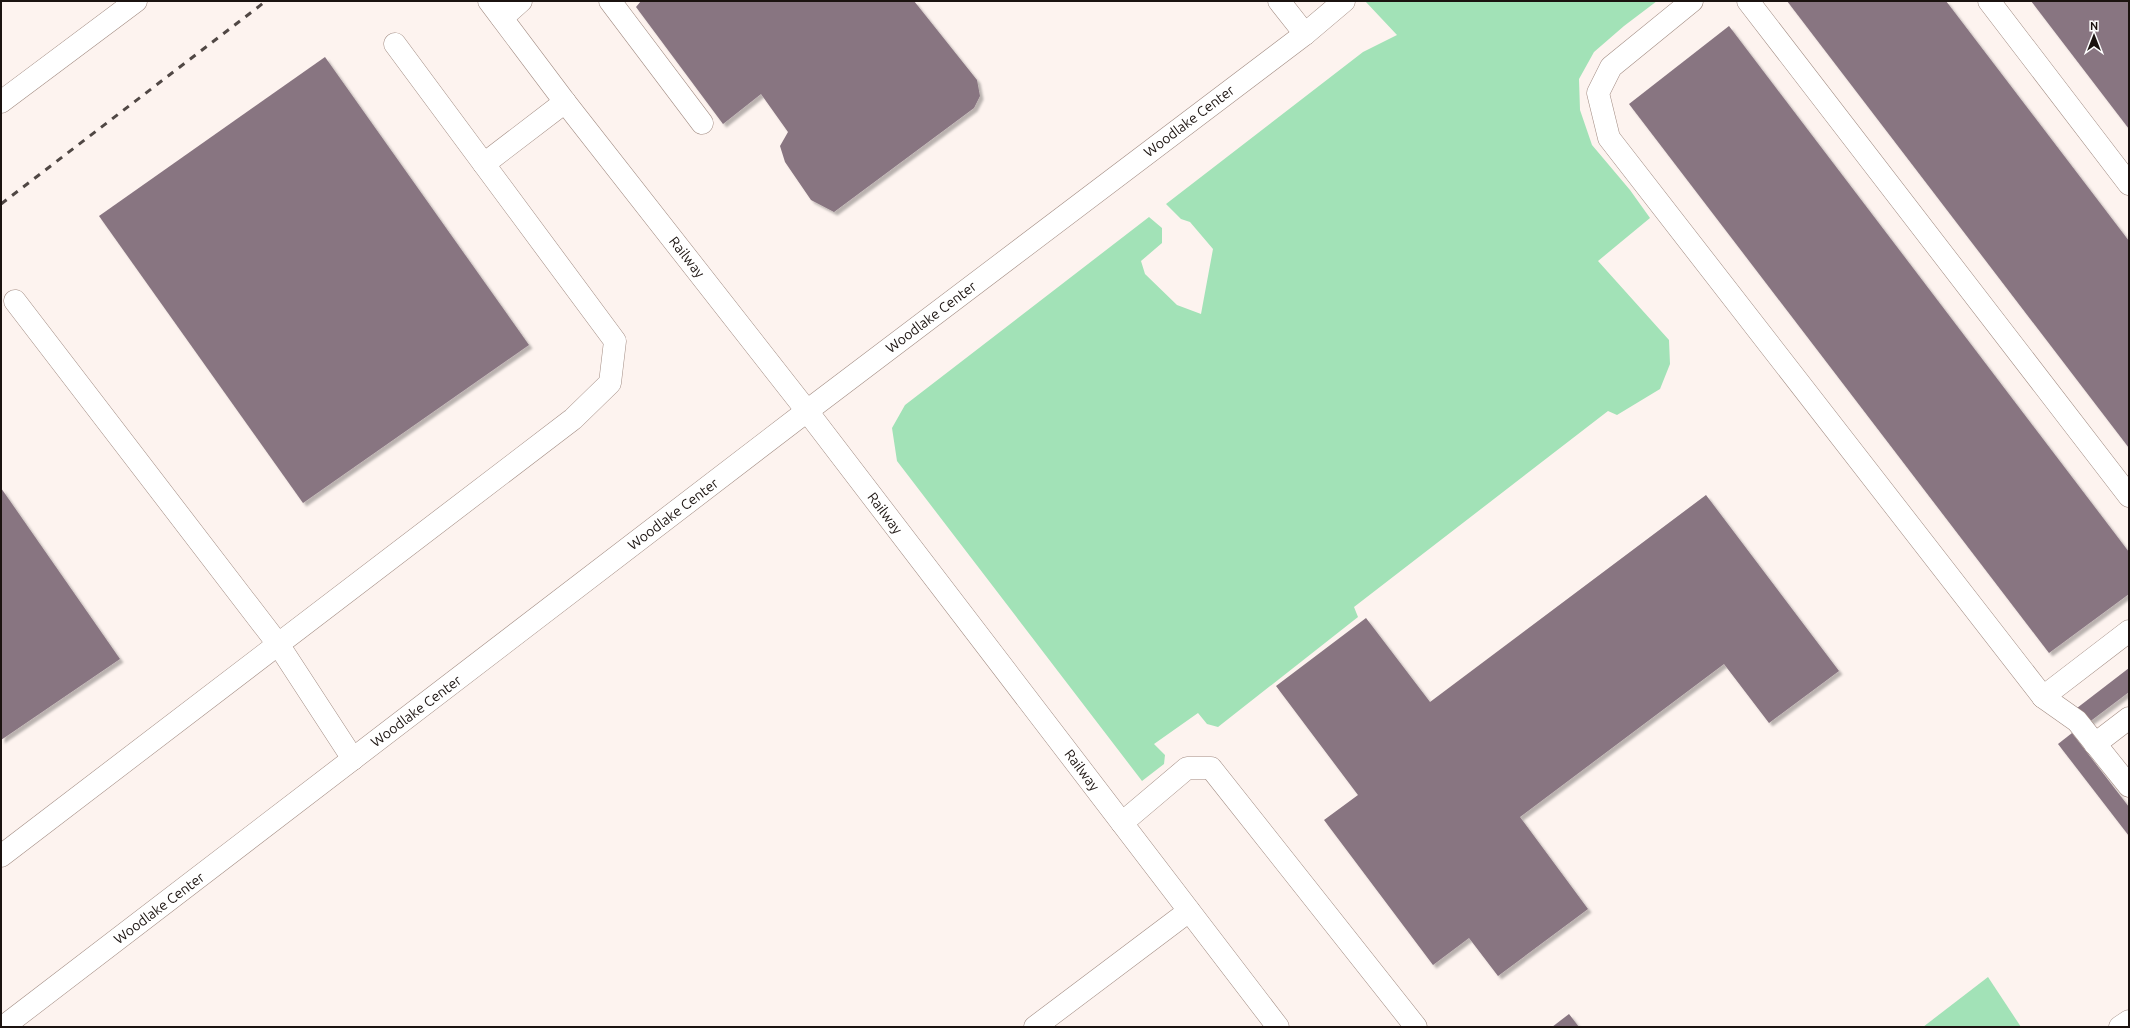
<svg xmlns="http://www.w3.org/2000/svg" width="2130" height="1028" font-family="Ubuntu,sans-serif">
	<defs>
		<filter id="shadow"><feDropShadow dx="3.5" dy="3.5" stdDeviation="1" flood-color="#0004"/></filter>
	</defs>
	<rect width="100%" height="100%" fill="#fdf3ef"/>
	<g fill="#a2e2b7">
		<polygon points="1365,1 1657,1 1624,26 1594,52 1579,79 1580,110 1592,145 1630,190 1650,218 1598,261 1669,340 1670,364 1660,389 1617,415 1608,411 1354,607 1358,617 1218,727 1207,724 1198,713 1154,744 1165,755 1164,764 1142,781 897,461 892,428 905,405 1149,217 1162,228 1162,243 1141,261 1145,274 1177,305 1201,314 1213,249 1190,222 1181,219 1166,204 1363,52 1397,35"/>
		<polygon points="1988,977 2021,1027 1923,1027"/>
	</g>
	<g fill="#887581" filter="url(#shadow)">
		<polygon points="641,1 914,1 977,80 980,96 974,108 834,212 811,200 785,162 780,146 788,132 761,94 723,124 636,7"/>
		<polygon points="1787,1 1946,1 2129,241 2129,448"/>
		<polygon points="2031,1 2129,1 2129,129"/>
		<polygon points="1729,26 2129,552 2129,594 2049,653 1629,104"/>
		<polygon points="325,57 529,345 303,503 99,216"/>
		<polygon points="1,488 120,659 1,740"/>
		<polygon points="1706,495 1839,671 1769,723 1724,664 1520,817 1588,909 1498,976 1469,938 1433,965 1324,820 1358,795 1276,686 1366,618 1430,702"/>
		<polygon points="2129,668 2129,692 2088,723 2077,708"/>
		<polygon points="2072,733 2129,807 2129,836 2058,744"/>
		<polygon points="1569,1014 1579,1027 1552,1027"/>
	</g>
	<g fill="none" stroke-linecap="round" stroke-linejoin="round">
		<g stroke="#a28c83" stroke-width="23">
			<g id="minor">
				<polyline points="489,1 565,102 807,411 1278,1027"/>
				<polyline points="610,1 702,123"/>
				<polyline points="1279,1 1305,34"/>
				<polyline points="1692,1 1611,67 1598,93 1609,138 2043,697 2129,631"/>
				<polyline points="1748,1 2129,496"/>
				<polyline points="1989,1 2129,184"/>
				<polyline points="502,18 521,1"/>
				<polyline points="1,102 136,1"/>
				<polyline points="484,164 565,102"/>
				<polyline points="15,301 278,644 353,759"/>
				<polyline points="2043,697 2077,721 2129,786"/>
				<polyline points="2095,744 2129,718"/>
				<polyline points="1122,823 1187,768 1211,768 1416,1027"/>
				<polyline points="1,856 573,419 610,383 615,341 395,44"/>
				<polyline points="3,1027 807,411 1305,34 1344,1"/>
				<polyline points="1035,1027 1189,911"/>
				<polyline points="2120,1027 2129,1021"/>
			</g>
		</g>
		<use href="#minor" stroke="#fff" stroke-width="22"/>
		<polyline stroke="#504744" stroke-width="3" stroke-dasharray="7 7" stroke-linecap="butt" points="1,204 266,1"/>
	</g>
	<g text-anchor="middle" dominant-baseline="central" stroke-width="4" stroke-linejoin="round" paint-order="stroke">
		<g font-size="14" fill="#1b1310" stroke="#fff">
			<text transform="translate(1189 121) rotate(-37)">Woodlake Center</text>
			<text transform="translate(687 257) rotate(52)">Railway</text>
			<text transform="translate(931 317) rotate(-37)">Woodlake Center</text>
			<text transform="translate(885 513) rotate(53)">Railway</text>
			<text transform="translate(673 514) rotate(-37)">Woodlake Center</text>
			<text transform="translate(416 711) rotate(-37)">Woodlake Center</text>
			<text transform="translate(1082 770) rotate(53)">Railway</text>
			<text transform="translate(159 908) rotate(-37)">Woodlake Center</text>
		</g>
	</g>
	<rect width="2130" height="1028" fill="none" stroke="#1b1310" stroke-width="4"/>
	<g transform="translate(2094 36)" stroke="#ffffff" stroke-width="3" paint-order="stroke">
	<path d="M0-3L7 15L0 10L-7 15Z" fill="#1b1310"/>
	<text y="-6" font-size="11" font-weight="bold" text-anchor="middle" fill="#1b1310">N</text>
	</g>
</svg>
